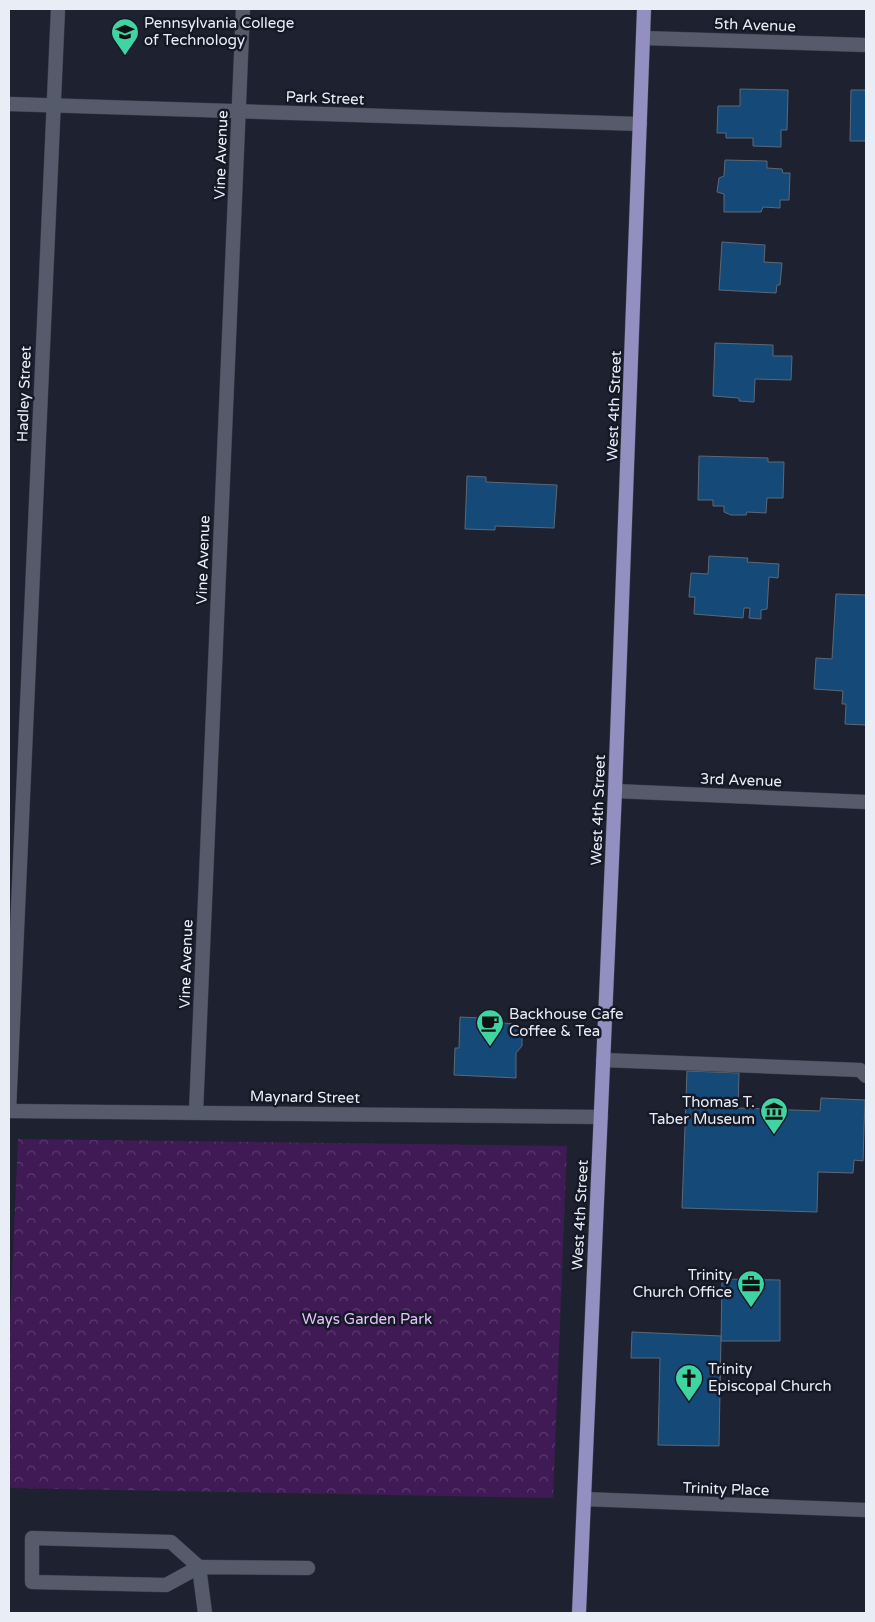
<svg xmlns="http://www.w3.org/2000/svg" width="875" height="1622" font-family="'Varela Round',sans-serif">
	<defs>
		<pattern id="park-crowns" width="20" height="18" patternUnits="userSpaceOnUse" patternTransform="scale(1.25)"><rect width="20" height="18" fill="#3f1a54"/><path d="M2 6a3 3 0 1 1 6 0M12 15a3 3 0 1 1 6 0" fill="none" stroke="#5b3c6d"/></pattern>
	</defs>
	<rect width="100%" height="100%" fill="#1e2230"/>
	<polygon fill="url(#park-crowns)" points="18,1139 567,1146 553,1498 9,1488 9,1344"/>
	<g fill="#154a78" stroke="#5b6875">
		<polygon points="740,89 788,90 787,130 781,130 781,147 753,146 753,138 726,138 726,133 717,133 718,106 740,106"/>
		<polygon points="851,90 866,90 866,141 850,141"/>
		<polygon points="725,160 767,161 767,168 782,169 783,173 790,173 789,200 780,200 780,208 763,207 761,212 724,212 724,194 717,192 719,178 724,176"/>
		<polygon points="722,242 765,245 764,262 782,263 780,285 777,285 776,293 719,290"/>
		<polygon points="715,343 773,345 773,356 792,356 791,380 755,379 754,402 739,401 739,398 713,396"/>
		<polygon points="699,456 768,458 768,462 784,462 783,498 767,498 766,513 747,512 746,515 731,515 724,512 724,506 713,506 713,500 698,500"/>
		<polygon points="467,476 486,477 486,482 557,485 554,528 495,526 495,530 465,529"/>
		<polygon points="709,556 748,558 747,562 779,564 778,578 769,577 767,609 761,610 761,619 749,618 750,608 744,608 743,618 694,614 695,597 689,597 691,573 708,574"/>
		<polygon points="836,594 866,595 866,725 845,724 846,704 842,704 843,691 814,689 816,658 832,659"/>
		<polygon points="460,1017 502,1019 502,1023 517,1024 522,1030 522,1046 516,1053 516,1078 454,1075 455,1048 459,1048"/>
		<polygon points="687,1071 739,1073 738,1108 820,1111 821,1098 865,1100 863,1161 854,1160 853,1173 818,1172 817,1212 682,1208"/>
		<polygon points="722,1279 780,1280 780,1341 721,1341"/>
		<polygon points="632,1332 721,1336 719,1446 658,1445 660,1358 631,1358"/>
	</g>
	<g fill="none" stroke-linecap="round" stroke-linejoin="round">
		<g stroke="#3a3e48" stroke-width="15">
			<g id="service">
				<polyline points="603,1060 860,1070 866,1076"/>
				<polyline points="9,1111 58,9"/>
				<polygon points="32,1538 171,1542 199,1567 166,1585 32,1582"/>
				<polyline points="205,1613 199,1567 308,1568"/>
			</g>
		</g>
		<g stroke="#3a3e48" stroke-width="15">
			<g id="minor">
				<polyline points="643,38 866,45"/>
				<polyline points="9,104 640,124"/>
				<polyline points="615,791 866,802"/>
				<polyline points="196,1112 243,9"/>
				<polyline points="584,1499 866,1510"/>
			</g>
		</g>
		<g stroke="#3a3e48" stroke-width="15">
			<polyline id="tertiary" points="9,1111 601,1117"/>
		</g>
		<g stroke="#3a3e48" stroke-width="15">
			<polyline id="primary" points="579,1613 615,791 644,9"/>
		</g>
		<use href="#service" stroke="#565b6b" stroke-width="14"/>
		<use href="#minor" stroke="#565b6b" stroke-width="14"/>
		<use href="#tertiary" stroke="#565b6b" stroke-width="14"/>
		<use href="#primary" stroke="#938fc0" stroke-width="14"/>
	</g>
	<defs>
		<g id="university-pin" transform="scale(1.4375)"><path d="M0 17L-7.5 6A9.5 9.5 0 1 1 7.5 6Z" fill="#40d4a2" stroke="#151926"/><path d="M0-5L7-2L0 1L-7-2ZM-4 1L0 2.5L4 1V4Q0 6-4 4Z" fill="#111"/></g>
		<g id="cafe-pin" transform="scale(1.4375)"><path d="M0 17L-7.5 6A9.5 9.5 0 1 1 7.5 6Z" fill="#40d4a2" stroke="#151926"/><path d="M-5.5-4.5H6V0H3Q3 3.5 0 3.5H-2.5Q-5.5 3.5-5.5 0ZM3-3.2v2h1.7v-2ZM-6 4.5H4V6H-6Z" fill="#111"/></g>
		<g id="museum-pin" transform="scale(1.4375)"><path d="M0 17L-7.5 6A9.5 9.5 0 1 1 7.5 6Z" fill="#40d4a2" stroke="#151926"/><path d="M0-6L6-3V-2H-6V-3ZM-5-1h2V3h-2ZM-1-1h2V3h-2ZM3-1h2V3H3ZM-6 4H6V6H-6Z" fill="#111"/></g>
		<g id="office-pin" transform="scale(1.4375)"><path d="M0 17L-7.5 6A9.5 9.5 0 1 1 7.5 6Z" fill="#40d4a2" stroke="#151926"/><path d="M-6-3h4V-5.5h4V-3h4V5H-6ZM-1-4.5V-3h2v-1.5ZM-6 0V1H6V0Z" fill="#111"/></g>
		<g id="church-pin" transform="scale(1.4375)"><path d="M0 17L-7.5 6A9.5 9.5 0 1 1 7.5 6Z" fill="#40d4a2" stroke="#151926"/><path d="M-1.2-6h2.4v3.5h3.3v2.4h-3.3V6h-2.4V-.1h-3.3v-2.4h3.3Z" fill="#111"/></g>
	</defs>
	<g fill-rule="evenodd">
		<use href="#university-pin" x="125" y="32"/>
		<use href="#cafe-pin" x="490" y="1023"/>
		<use href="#museum-pin" x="774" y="1111"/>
		<use href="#office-pin" x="751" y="1284"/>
		<use href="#church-pin" x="689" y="1378"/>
	</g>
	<g text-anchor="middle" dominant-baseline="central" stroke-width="5" stroke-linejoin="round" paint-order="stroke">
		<g font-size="15" fill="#e9edf6" stroke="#151926" text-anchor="start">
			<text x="144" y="23">Pennsylvania College<tspan x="144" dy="17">of Technology</tspan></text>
			<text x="509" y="1014">Backhouse Cafe<tspan x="509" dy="17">Coffee &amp; Tea</tspan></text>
			<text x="755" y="1102" text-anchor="end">Thomas T.<tspan x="755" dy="17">Taber Museum</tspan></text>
			<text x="732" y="1275" text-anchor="end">Trinity<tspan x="732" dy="17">Church Office</tspan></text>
			<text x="708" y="1369">Trinity<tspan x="708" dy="17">Episcopal Church</tspan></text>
		</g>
		<g font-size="15" fill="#e9edf6" stroke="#151926">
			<text transform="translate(755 25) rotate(2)">5th Avenue</text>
			<text transform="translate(325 98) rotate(2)">Park Street</text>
			<text transform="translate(221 155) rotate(-88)">Vine Avenue</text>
			<text transform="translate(24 394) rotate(-88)">Hadley Street</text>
			<text transform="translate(614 406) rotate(-88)">West 4th Street</text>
			<text transform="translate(203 560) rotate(-88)">Vine Avenue</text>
			<text transform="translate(741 780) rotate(2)">3rd Avenue</text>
			<text transform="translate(598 810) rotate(-88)">West 4th Street</text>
			<text transform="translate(186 964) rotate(-88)">Vine Avenue</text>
			<text transform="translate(305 1097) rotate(1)">Maynard Street</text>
			<text transform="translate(580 1215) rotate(-87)">West 4th Street</text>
			<text transform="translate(726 1489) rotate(2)">Trinity Place</text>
		</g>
		<g font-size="15" fill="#e4c1fc" stroke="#151926">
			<text x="367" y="1319">Ways Garden Park</text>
		</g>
	</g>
	<rect width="875" height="1622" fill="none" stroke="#e9edf6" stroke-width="20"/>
</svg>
